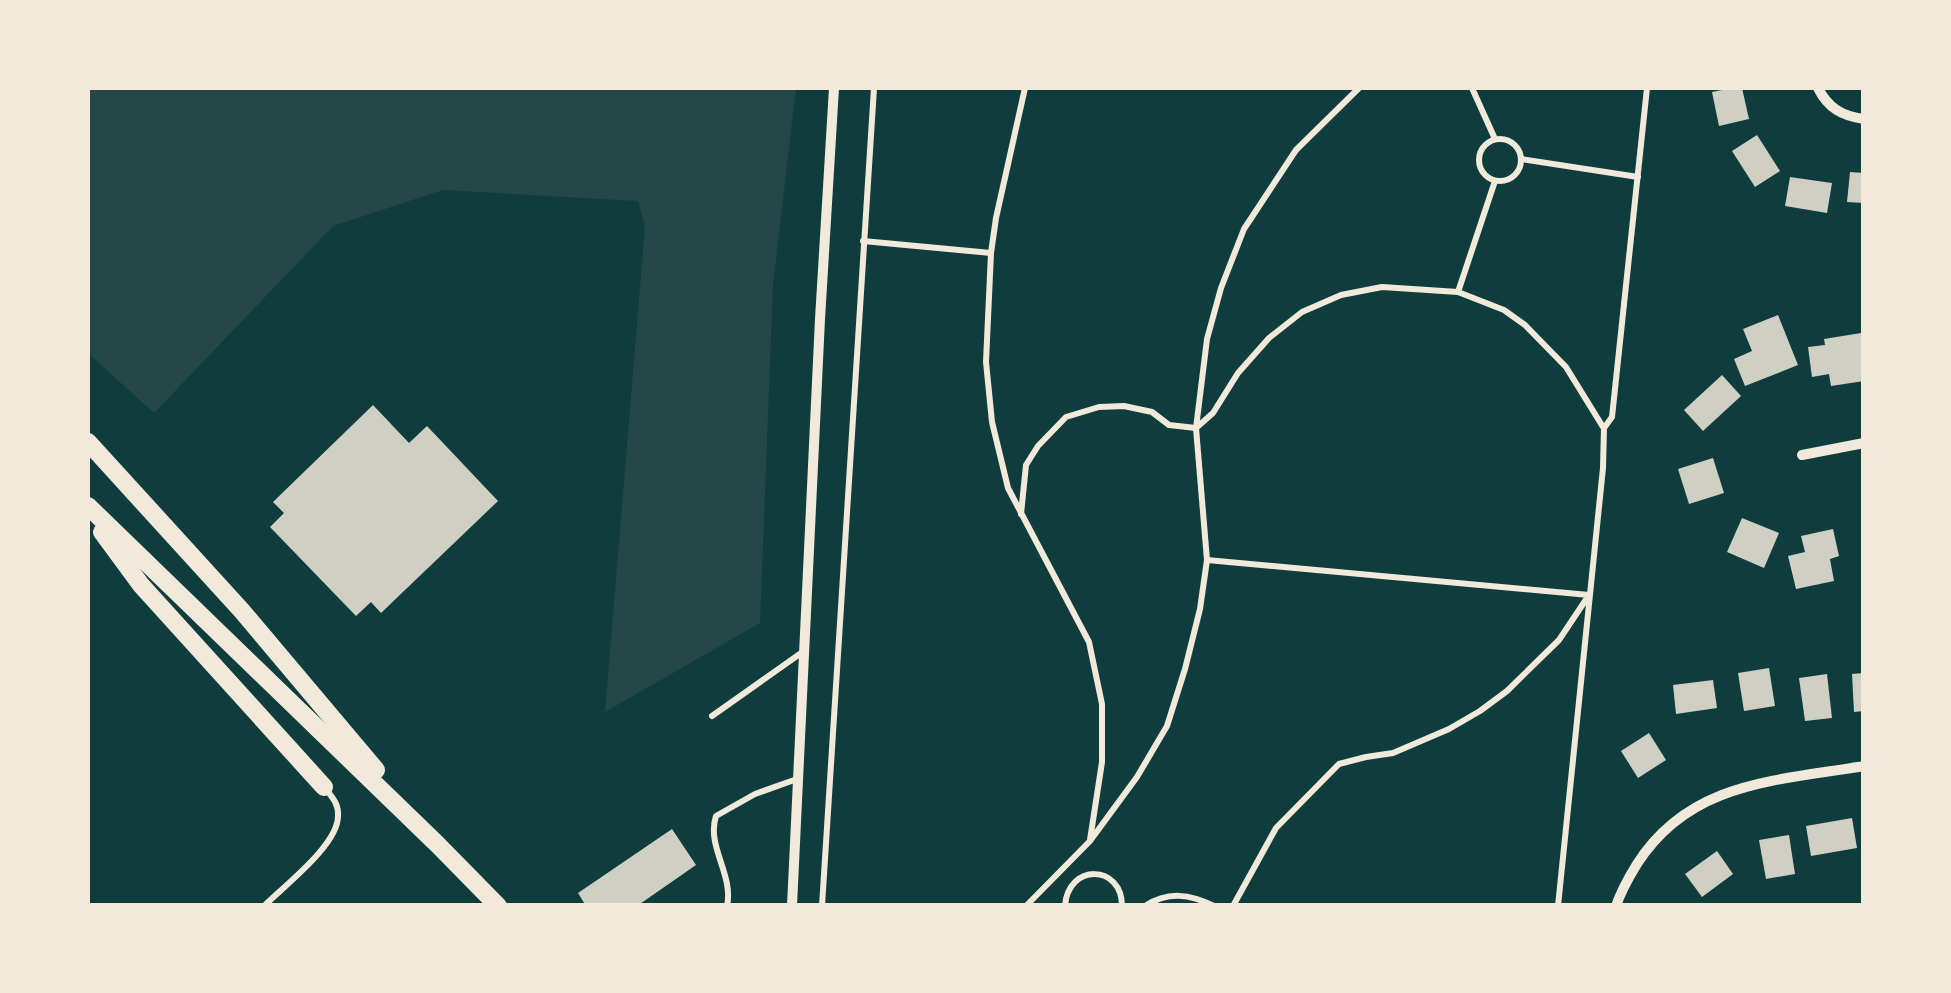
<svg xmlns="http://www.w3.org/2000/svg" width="1951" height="993" font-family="'DM Sans',sans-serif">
	<rect width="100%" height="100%" fill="#0f3d3e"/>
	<polygon fill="#244646" points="88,88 796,88 773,285 760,623 605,712 645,227 638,201 443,190 333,226 154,413 88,353"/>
	<g fill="#cfcfc3">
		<polygon points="1732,88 1742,88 1749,119 1719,126 1712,92"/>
		<polygon points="1757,135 1780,171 1755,187 1732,151"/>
		<polygon points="1850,172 1864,173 1864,203 1847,202"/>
		<polygon points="1790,177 1832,183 1827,213 1785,206"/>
		<polygon points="1778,315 1798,365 1745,386 1734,359 1752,351 1743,329"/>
		<polygon points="1861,333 1864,381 1831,386 1829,374 1812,377 1808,347 1825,345 1824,339"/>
		<polygon points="1722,375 1741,396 1703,431 1684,410"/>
		<polygon points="373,405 409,443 427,426 498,501 381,613 371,602 356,616 270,527 284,513 273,502"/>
		<polygon points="1713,458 1724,493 1689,504 1678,469"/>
		<polygon points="1742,518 1779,533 1764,568 1727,552"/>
		<polygon points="1833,529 1839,556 1830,559 1834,581 1796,589 1788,556 1805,552 1801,536"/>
		<polygon points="1769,668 1775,706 1744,711 1738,673"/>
		<polygon points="1864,673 1864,711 1854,712 1852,674"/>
		<polygon points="1827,674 1832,718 1805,721 1799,678"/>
		<polygon points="1713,680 1717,708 1676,714 1673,685"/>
		<polygon points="1649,733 1666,760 1638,778 1621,751"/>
		<polygon points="1852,818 1857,848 1811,856 1806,826"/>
		<polygon points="672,829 696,865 637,906 586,906 578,893"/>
		<polygon points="1789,835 1795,874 1766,879 1759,840"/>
		<polygon points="1717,851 1733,874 1702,897 1685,874"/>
	</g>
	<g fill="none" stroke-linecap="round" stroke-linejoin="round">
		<g stroke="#f1e9da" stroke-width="6">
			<polyline points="1025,88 996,218 991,253 986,362 992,422 1008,488 1089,642 1102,704 1102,762 1090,840"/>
			<polyline points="1472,88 1495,139"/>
			<circle cx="1500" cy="160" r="21"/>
			<polyline points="1521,159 1638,177"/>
			<polyline points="863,241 991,253"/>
			<polyline points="1458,292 1495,181"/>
			<polyline points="1021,514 1026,465 1038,446 1066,417 1099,407 1124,406 1152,412 1169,425 1196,428 1213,413 1238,373 1269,338 1302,312 1341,295 1382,287 1458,292 1504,310 1525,325 1566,367 1603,427"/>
			<polyline points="1207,560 1589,595 1559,640 1507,691 1480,711 1449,729 1393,753 1366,757 1339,764 1276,828 1233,906"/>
			<polyline points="712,716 804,651"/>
			<path d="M264,906C285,885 338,845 338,816C339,804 332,797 325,788"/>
			<path d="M727,906C734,875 706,846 716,816L755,794L797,779"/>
			<polyline points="822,906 874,88"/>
			<polyline points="1026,906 1090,841 1137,777 1167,726 1185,669 1200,609 1207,560 1196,428 1207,339 1221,288 1244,229 1296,150 1359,88"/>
			<path d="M1065,906C1068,863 1122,864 1122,906"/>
			<path d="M1145,906C1168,891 1190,894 1214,906"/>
			<polyline points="1558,906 1603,468 1604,428 1612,417 1647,88"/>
		</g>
		<g stroke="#f1e9da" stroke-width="10">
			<path d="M1818,88C1828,108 1842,116 1864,119"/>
			<polyline points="1802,455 1864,443"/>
			<polyline points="792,906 820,319 834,88"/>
			<path d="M1616,906C1621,891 1629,877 1637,864C1690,781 1776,781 1864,766"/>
		</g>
		<g stroke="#f1e9da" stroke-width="18">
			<polyline points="88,442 242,611 376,770"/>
			<polyline points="88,506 437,844 498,906"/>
			<polyline points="102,532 141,585 324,787"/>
		</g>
	</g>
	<rect width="1951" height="993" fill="none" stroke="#f1e9da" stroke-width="180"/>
</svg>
